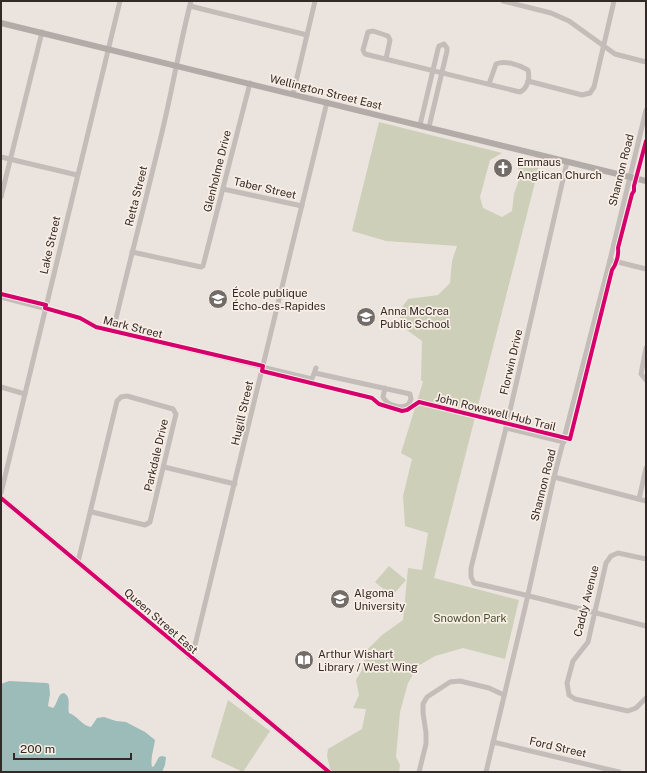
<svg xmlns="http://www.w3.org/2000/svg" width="647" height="773" font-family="'Public Sans',sans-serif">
	<rect width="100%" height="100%" fill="#ebe4de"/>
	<g fill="#cdcfb9">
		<polygon points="379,122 502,153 490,160 480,197 483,208 502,217 512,211 514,194 520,177 516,157 540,163 434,578 519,600 505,659 463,648 435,656 418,666 408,683 400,712 396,757 400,765 399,772 331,772 327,756 328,749 362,729 366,709 353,708 359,695 356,680 362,670 366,651 382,635 403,620 408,568 422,570 428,533 405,526 403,496 412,459 401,453 423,382 421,380 422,341 400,325 400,310 408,299 438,295 450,283 452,261 457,246 386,241 352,231"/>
		<polygon points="389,566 406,580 392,596 375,582"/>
		<polygon points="228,700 270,731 243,772 211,757"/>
	</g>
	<path fill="#9cbcb9" d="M9,681L47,683L49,684L50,694L48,706L53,708C57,704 57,698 61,694L64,693C72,698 67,706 69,713C78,716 81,725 91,727L97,718L104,717L116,721L126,722L145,732L155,740C154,749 150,758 152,767L154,766L159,757L162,756L166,757L165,765L162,772H1V684Z"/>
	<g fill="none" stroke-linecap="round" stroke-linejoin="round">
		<g stroke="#c3bcb8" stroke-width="5">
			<polyline points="503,1 551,13 569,21 615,54 646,62"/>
			<polyline points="190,6 307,35"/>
			<path d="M386,59L390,40L388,36L373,31L368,32L363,50L365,54L520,92C528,88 530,78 528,70C520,65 505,60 496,64L489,84"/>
			<polyline points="528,81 582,95 590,93 594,87 614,1"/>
			<polyline points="293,94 315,1"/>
			<polyline points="420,125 438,49 439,46 444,44 447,48 447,51 429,127"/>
			<polyline points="1,157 77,175"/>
			<path d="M567,162L506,428L471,568V577L474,583C532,596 589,611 646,626"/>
			<polyline points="223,189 302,206"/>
			<polyline points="1,197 42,32"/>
			<polyline points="132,252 201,267 203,266 250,83"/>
			<polyline points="610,260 646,269"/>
			<polyline points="1,297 74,316 80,318 96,327 312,379 316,368"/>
			<path d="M113,331C129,263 147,196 163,128C173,86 180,43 191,1"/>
			<polyline points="646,348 641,374 646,380"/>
			<path d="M315,373L410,394L411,399L409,404C401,410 387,405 383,397L385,388"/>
			<polyline points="1,387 25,394"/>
			<polyline points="506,428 564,442"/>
			<polyline points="164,467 235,484"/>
			<polyline points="554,477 646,501"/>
			<polyline points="1,493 120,1"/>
			<polyline points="639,499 646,468"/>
			<polyline points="646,559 618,553 611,556 606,563 588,642 573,661 567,683 569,695 575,699 628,711 636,708 646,698"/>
			<polyline points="78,562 117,401 121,397 127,396 173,409 176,414 150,522 145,525 92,512"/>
			<polyline points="189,657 194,649 327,102"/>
			<polyline points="493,742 619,772"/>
			<polyline points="419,772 426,744 426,733 423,713 423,704 427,697 450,682 460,681 489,688 504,695"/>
			<polyline points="486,772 525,608 554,477 610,260 646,110"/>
		</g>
		<g stroke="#b2aba7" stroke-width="6">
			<polyline points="1,23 646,181"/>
			<polyline points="1,498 329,772"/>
		</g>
		<g stroke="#f8eee5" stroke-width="6">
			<g id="cycleway">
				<path d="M1,294L46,305L45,308L80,318L96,327L263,366L262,371L372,398L379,404L402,411L407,410L419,402L570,439L612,270C616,265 619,255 618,248L632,194L634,191V186L646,141"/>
				<polyline points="1,498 329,772"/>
			</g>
		</g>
		<use href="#cycleway" stroke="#d6006c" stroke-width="4"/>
	</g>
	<defs>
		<g id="church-disc" transform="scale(1)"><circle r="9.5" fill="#736b67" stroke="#f8eee5"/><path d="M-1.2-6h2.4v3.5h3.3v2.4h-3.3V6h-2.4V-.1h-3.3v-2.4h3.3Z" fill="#fff"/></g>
		<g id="school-disc" transform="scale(1)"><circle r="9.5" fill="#736b67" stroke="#f8eee5"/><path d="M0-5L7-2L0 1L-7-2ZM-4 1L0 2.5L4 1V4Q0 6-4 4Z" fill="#fff"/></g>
		<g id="university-disc" transform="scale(1)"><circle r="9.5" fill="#736b67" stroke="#f8eee5"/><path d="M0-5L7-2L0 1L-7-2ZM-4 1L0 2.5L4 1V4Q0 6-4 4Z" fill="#fff"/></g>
		<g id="library-disc" transform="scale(1)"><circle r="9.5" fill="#736b67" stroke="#f8eee5"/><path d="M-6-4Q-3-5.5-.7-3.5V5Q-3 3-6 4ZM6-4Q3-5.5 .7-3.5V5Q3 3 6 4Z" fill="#fff"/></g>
	</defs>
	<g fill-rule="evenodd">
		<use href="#church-disc" x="503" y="168"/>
		<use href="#school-disc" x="218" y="299"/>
		<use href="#school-disc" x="366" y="317"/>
		<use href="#university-disc" x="340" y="599"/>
		<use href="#library-disc" x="304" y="660"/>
	</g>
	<g text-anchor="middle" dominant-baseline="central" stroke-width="3.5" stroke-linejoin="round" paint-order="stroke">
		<g font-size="11" fill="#332a27" stroke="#f8eee5">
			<text transform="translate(326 92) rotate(14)">Wellington Street East</text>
			<text transform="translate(621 170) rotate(-76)">Shannon Road</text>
			<text transform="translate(217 171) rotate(-76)">Glenholme Drive</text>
			<text transform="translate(265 188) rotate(13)">Taber Street</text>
			<text transform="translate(136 196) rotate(-76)">Retta Street</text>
			<text transform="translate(50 245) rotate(-77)">Lake Street</text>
			<text transform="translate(133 327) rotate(14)">Mark Street</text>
			<text transform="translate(511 362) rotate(-77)">Florwin Drive</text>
			<text transform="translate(496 412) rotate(14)">John Rowswell Hub Trail</text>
			<text transform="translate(242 413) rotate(-77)">Hugill Street</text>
			<text transform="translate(156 455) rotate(-77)">Parkdale Drive</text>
			<text transform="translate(543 485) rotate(-76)">Shannon Road</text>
			<text transform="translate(586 601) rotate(-76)">Caddy Avenue</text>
			<text transform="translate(161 621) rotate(41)">Queen Street East</text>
			<text transform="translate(558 747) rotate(13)">Ford Street</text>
		</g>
		<g font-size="11" fill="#332a27" stroke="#f8eee5" text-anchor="start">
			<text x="517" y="162">Emmaus<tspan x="517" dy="13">Anglican Church</tspan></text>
			<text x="232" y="293">École publique<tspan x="232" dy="13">Écho-des-Rapides</tspan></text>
			<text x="380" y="311">Anna McCrea<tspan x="380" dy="13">Public School</tspan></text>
			<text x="354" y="593">Algoma<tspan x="354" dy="13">University</tspan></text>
			<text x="318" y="654">Arthur Wishart<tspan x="318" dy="13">Library / West Wing</tspan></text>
		</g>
		<g font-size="11" fill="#46502c" stroke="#f8eee5">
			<text x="470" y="618">Snowdon Park</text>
		</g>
	</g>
	<rect width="647" height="773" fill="none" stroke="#332a27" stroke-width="4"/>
	<path d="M14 753v6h117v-6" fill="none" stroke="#332a27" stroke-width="2"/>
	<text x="20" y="753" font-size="12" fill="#332a27" stroke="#f8eee5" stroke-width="3" paint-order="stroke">200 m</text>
</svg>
